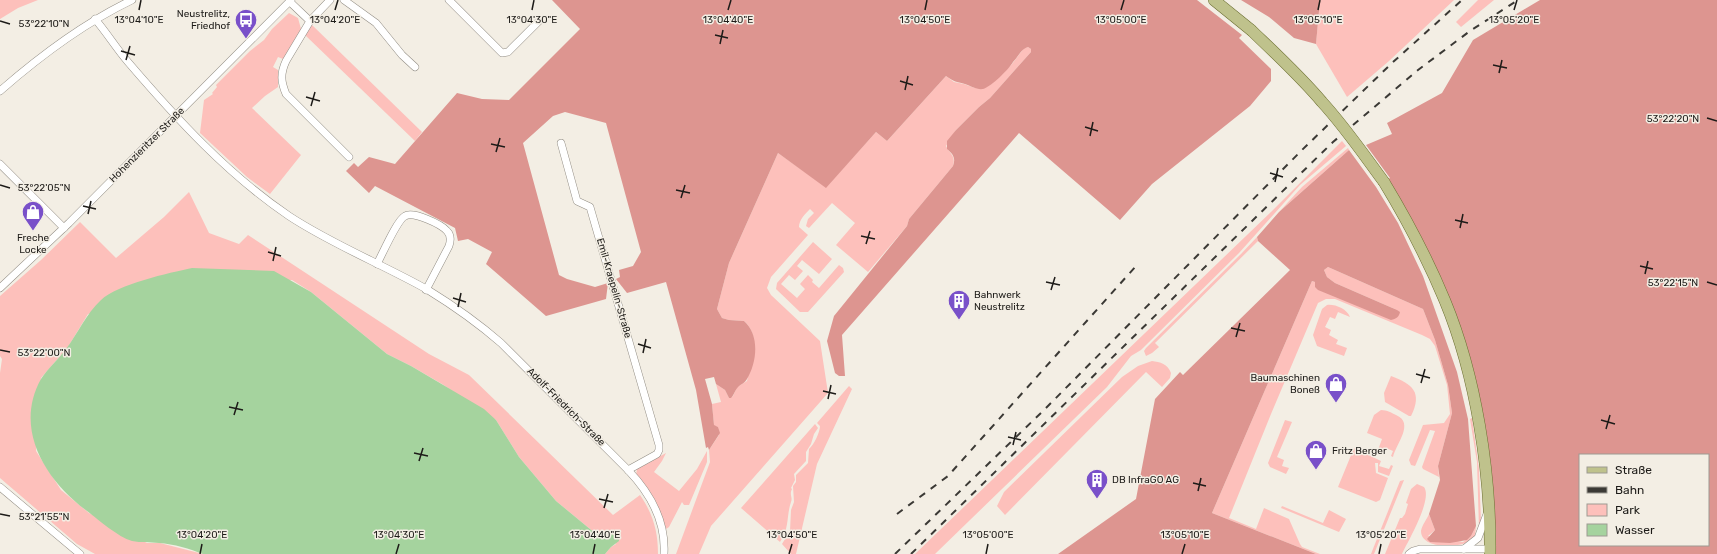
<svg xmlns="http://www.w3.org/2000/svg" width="1717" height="554" font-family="Rubik,sans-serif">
	<rect width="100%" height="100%" fill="#f3eee4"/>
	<g fill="#fdc0bb">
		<polygon points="0,0 38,0 18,8 0,19"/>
		<polygon points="1320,0 1454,0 1389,61 1347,97 1316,44"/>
		<polygon points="1478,0 1494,0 1461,27 1456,22"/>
		<polygon points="289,13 298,18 301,29 283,59 278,57 273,67 278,70 278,87 265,96 252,108 301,155 270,194 247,177 200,133 204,100 213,94 212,93 217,87 216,85 250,51 264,40 272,29"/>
		<polygon points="312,25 422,132 415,141 305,35"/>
		<path d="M1028,47L1031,49V52L990,98L979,107L956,130L946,146C950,154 956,156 953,166L909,219L907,226L868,272L836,245L855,223L832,203L809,228L806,226L808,219L814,213L810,209C805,214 799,220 799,227L808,235L771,277L767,288L771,295L820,341L828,393L711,526L699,554H676L710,462L709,450L719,435L718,427L714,426L712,404L721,402L716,384L725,390L729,398L733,396L737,387L747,381C751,361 762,337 744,321L729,320L722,318L717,309L729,263L778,153L826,187L876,132L887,141L946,76L954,82L964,84L975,88L990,85L1012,64L1024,48Z"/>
		<polygon points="1342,141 1346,146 1300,185 1239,253 1141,350 1131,356 1107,387 935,554 915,554 1272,211"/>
		<polygon points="1348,148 1349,150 1279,212 1302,187"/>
		<path d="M189,192L209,233L239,244L248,235L429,354L469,375L613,515L640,495C653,514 658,531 658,554H605L611,547L616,544L612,534H596L556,501L519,457L496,420L442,384L411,366L387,354L311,292L292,280L88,314L68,347L41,378L36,451L61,490L89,513L147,543H160L203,554H95L77,544L0,478V373L2,359L0,356V296L41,260L80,222L116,258L164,217Z"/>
		<polygon points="1257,237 1258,241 1155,343 1159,347 1152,353 1146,356 1144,351 1146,348 1241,254"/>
		<polygon points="813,242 832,259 819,274 802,260 797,266 803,271 795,280 789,275 781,284 797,298 805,289 800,284 808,275 813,280 812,282 819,288 839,265 843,268 844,272 808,312 800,312 776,289 777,283"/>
		<polygon points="1328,267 1423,309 1435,340 1448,385 1452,413 1438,466 1439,477 1423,469 1422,467 1435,431 1430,430 1416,464 1415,466 1411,465 1409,460 1423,425 1444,423 1450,414 1447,385 1435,346 1430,339 1422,335 1335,299 1326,299 1318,303 1271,414 1229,518 1256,529 1264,508 1289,519 1300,544 1302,547 1320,554 1316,554 1212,513 1312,281 1397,310 1335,283 1327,277 1324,270"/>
		<path d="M1327,305C1335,304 1347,309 1350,317L1338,312L1335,319L1330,317L1325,327L1331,330L1329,335L1338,340L1336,344L1347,348L1344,356L1317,346L1313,335L1322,309Z"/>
		<path d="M1152,361C1160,362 1168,364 1171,373L1170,378L1162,387L1146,372L1005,515L997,506L1004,492L1122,377L1138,366Z"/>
		<path d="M1391,376C1412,384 1423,392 1411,416H1409L1385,402L1384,393Z"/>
		<path d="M849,386L852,389L817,464L796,554H791L782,544L790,531L791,510L794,502L793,486L796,482V475L808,463L809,449C814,445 820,432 820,426L817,423Z"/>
		<path d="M1381,410C1387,410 1392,413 1396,415C1415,423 1396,444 1393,457L1391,456L1393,451L1386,448L1384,453L1378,450L1382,439L1367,433L1374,415Z"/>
		<polygon points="1472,418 1479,469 1481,522 1479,529 1477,462 1470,419"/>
		<polygon points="1285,420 1292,422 1277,457 1284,460 1282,466 1289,468 1286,474 1270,467 1268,463"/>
		<path d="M815,424L818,428L814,434L811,444L806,452V461L794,474L795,480L791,488L792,489C789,495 793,497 791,502C786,517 790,527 780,542L741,508Z"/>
		<polygon points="1354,448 1381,461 1379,466 1389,469 1391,465 1393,466 1389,476 1378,472 1378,463 1375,463 1376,473 1388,478 1380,500 1376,502 1338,487"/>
		<polygon points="707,451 707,462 689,505 684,505 682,502 669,527 666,529 657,504 636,475 637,469 666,453 662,461 654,472 679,491 697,469"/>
		<polygon points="1404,480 1374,554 1371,554 1400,481"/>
		<path d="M1417,484L1424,487C1433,499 1408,541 1402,554H1385L1400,518H1402L1405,514L1408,504L1406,503L1411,489Z"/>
		<polygon points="1282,506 1323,523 1329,510 1346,519 1339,532 1281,508"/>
		<path d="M1429,514L1435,530L1428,536L1463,542L1471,536L1476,526L1475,536C1473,538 1471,541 1468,542C1457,548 1421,549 1421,531C1422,525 1427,519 1429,514Z"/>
	</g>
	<g fill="#dd9590" fill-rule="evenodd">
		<path d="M552,0H1197L1242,35L1239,38L1271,69V81L1250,106L1152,184L1120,220L1019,133L842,335L845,376H839L835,373L827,341L834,316L907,226L909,219L953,166C956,158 953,154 947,149V141L956,130L979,107L990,98L1031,52V49L1028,47C1021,49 1018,57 1013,62C1009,69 991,87 983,89C977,90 971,86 965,84C955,81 956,83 946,76L887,141L876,132L826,188L778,153L729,263L717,309L722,318L729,320L744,321C760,335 757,362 747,379C745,383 741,384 738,387C735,390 734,395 731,398H729L725,390L716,384L714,377L705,379L712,404L714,425L718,427L720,433L709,450L708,447L706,448L696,390L666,282L627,293L616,279L620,277L619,270L633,266L641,252L606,123L565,112L553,116L523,143L559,275L567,279L595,287L608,283L606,299L546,316L486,264L492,252L468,239L458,241L455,228L375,186L369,193L346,171L354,163L358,167L369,157L395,164L457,93L482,99L509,100L580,29Z"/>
		<polygon points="1241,0 1320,0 1316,44 1294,38 1269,17"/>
		<path d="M1540,0H1717V554H1495L1496,533L1491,483L1471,370L1387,180L1390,178L1366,145L1392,134L1387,123L1442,93L1473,40ZM1580,455H1708V545H1580Z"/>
		<path d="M1349,150L1376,187L1398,223L1423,276L1457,372L1468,419L1476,526L1471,536L1467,540L1450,543L1430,542L1427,539L1435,530L1429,514L1440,480L1438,466L1452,413L1448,385L1435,340L1423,309L1328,267L1324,270L1327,277L1335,283L1397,310L1400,312C1399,317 1396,319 1391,320L1318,290L1315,287V282L1312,281L1212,513L1316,554H1058L1136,499L1155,399L1180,372L1183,375L1290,270L1258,241L1257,237L1279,212Z"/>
	</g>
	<path fill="#a5d39e" d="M192,268L274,271L311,292L387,354L411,366L484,409L496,420L519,457L556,501L596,534H612L619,538V541L611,547L605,554H203C190,549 174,544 159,543C150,542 141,543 132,541C118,537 99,520 87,511C46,481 13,429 41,379C46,371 60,357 66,349C78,333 86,314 101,300C118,284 169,273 192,268Z"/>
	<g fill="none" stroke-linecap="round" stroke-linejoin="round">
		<g stroke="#918c83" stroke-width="8">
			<g id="street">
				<polyline points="344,0 376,23 402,55 415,67"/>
				<polyline points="449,0 502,53 508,52 540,20"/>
				<path d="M290,2L310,21L286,61C280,74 281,82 286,94L349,157"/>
				<path d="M95,19C107,33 116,48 128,62C176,118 227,174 289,216C333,245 382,264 428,290C454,306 478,323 501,343L628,470C650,493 666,521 664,554"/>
				<polyline points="310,21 330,0"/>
				<path d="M0,91C40,56 84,23 132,0"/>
				<polyline points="561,143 577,201 590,207 659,445 659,450 657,454 628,470"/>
				<polyline points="0,164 64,228"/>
				<path d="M377,264C382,255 397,220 405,216C413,211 441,224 447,231C451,235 451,240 449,246L426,290"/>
				<polyline points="0,288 69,223 291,0"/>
				<polyline points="0,487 80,554"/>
				<polyline points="1464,549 1478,538 1487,514"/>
				<polyline points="1409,554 1413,551 1420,549 1490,549"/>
			</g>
		</g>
		<g stroke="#6b6e31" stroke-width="12">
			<g id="primary">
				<polyline points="1214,0 1251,30"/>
				<path d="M1384,182C1407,220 1428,260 1445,301C1476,376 1491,473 1490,554"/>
			</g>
		</g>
		<use href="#street" stroke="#fff" stroke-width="7"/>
		<use href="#primary" stroke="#bfc28c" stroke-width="11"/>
		<g stroke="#3b3935" stroke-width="2" stroke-dasharray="7 7" stroke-linecap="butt">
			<polyline points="897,514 948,476 1136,266"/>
			<polyline points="895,554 1045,409 1302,150 1392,63 1462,0"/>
			<polyline points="911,554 1333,142 1418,70 1470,31 1518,0"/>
		</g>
		<g stroke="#6b6e31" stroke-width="12" stroke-linecap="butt">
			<path id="primary-bridge" d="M1251,30C1275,53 1300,76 1322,102C1345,127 1364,155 1384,182"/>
		</g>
		<use href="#primary-bridge" stroke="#bfc28c" stroke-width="11"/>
	</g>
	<path fill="none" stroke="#1d1b18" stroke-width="1.5" d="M139,10L141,0M335,10L338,0M532,10L534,0M728,10L731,0M925,10L927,0M1121,10L1124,0M1318,10L1320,0M1514,10L1517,0M0,21L10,24M715,35L728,38M720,44L723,30M121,51L135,55M126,60L130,46M1493,65L1507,68M1499,73L1502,60M900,81L913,85M905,90L908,76M306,97L320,101M311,106L315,92M1707,118L1717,121M1085,127L1098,131M1090,136L1093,122M491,144L505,147M496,152L500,138M1270,173L1283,177M1275,182L1278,168M0,185L10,188M676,190L690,193M681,198L685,185M83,206L96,209M88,214L91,201M1455,220L1468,223M1460,228L1463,214M861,236L875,239M866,244L870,231M268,252L281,256M273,261L276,247M1640,266L1653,269M1645,274L1648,261M1046,282L1060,285M1707,282L1717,285M1051,290L1055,277M453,298L466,302M458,307L461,293M1231,328L1245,331M1236,337L1240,323M638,344L651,348M0,350L10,352M643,353L646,339M1416,374L1430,378M1421,383L1425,369M823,391L836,394M828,399L831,385M229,407L243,410M234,415L238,402M1601,420L1615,424M1606,429L1610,415M1008,437L1021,440M1013,445L1016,432M414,453L428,456M419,461L423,448M1193,483L1206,486M1198,491L1201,478M599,499L613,502M604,508L608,494M0,514L10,516M200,554L202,544M396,554L399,544M593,554L595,544M789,554L792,544M986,554L988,544M1182,554L1185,544M1379,554L1381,544"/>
	<defs>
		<g id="bus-pin" transform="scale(1.15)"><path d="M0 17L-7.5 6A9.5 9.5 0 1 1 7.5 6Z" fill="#7950c9" stroke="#f3eee4"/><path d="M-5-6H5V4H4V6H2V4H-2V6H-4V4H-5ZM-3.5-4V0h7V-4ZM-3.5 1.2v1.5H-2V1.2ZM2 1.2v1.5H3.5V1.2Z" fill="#fff"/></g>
		<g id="shop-pin" transform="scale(1.15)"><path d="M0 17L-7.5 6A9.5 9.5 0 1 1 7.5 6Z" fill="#7950c9" stroke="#f3eee4"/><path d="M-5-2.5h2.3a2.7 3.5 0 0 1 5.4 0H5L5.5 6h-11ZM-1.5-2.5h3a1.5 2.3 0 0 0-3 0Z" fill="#fff"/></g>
		<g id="building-pin" transform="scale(1.15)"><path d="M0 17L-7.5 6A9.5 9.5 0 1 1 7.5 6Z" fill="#7950c9" stroke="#f3eee4"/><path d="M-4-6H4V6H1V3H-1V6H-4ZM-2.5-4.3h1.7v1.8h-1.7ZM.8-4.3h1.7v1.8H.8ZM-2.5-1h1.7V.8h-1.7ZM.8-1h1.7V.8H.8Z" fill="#fff"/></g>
	</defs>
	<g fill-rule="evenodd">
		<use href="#bus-pin" x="246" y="20"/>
		<use href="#shop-pin" x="33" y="212"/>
		<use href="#building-pin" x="959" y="301"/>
		<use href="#shop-pin" x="1336" y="384"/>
		<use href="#shop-pin" x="1316" y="451"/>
		<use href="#building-pin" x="1097" y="480"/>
	</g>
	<g text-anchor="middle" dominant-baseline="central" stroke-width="3" stroke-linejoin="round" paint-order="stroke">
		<g font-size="10" fill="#1d1b18" stroke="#f3eee4" text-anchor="start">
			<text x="230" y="14" text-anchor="end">Neustrelitz,<tspan x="230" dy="12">Friedhof</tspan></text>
			<text x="33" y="238" text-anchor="middle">Freche<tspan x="33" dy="12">Locke</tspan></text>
			<text x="974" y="295">Bahnwerk<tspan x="974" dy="12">Neustrelitz</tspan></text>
			<text x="1320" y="378" text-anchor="end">Baumaschinen<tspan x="1320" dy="12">Boneß</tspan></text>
			<text x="1332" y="451">Fritz Berger</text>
			<text x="1112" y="480">DB InfraGO AG</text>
		</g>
		<g font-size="10" fill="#1d1b18" stroke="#f3eee4">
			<text transform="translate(147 145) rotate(-45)">Hohenzieritzer Straße</text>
			<text transform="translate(614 288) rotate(74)">Emil-Kraepelin-Straße</text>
			<text transform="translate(566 407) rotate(45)">Adolf-Friedrich-Straße</text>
		</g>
	</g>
	<g font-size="10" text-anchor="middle" fill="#1d1b18" stroke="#f3eee4" stroke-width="3" stroke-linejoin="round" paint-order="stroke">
		<text x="139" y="23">13°04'10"E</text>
		<text x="335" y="23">13°04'20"E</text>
		<text x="532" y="23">13°04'30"E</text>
		<text x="728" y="23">13°04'40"E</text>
		<text x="925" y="23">13°04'50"E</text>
		<text x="1121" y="23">13°05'00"E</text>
		<text x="1318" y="23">13°05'10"E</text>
		<text x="1514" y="23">13°05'20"E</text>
		<text x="44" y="27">53°22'10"N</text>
		<text x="1673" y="122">53°22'20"N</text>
		<text x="44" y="191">53°22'05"N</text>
		<text x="1673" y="286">53°22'15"N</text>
		<text x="44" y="356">53°22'00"N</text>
		<text x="44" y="520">53°21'55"N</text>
		<text x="202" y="538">13°04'20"E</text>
		<text x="399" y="538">13°04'30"E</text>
		<text x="595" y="538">13°04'40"E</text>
		<text x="792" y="538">13°04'50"E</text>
		<text x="988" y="538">13°05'00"E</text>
		<text x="1185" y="538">13°05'10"E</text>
		<text x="1381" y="538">13°05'20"E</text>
	</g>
	<rect x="1579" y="454" width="130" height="92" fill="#f3eee4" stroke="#9d9a92"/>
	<rect x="1587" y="467" width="20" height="6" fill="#bfc28c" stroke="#9d9a92"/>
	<text x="1615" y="474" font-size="12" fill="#1d1b18">Straße</text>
	<rect x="1587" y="487" width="20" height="6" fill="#3b3935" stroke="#9d9a92"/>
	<text x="1615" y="494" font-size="12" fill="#1d1b18">Bahn</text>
	<rect x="1587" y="504" width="20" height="12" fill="#fdc0bb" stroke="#9d9a92"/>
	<text x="1615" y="514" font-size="12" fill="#1d1b18">Park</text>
	<rect x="1587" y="524" width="20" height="12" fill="#a5d39e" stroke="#9d9a92"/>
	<text x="1615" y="534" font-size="12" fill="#1d1b18">Wasser</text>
</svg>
